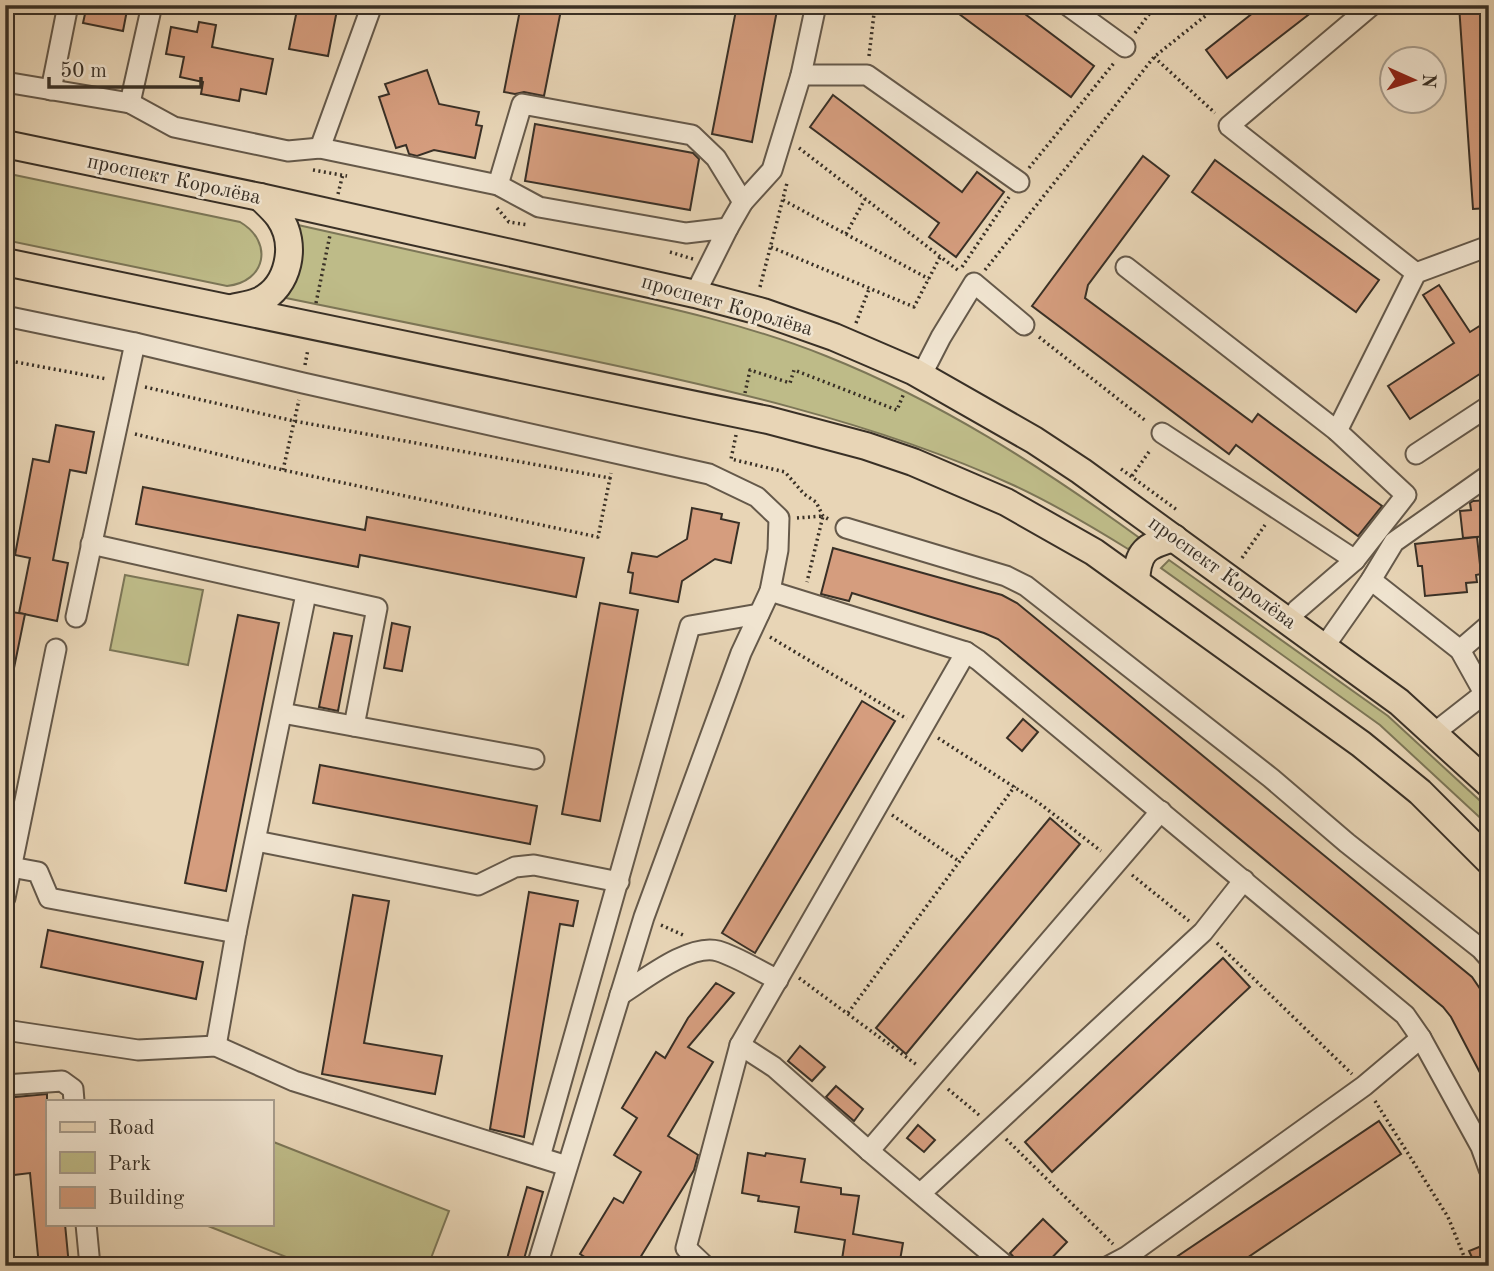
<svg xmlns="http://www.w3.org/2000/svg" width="1494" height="1271" font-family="'Old Standard TT',serif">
	<rect width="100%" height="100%" fill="#e8d5b6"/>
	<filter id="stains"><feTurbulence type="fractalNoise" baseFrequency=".00286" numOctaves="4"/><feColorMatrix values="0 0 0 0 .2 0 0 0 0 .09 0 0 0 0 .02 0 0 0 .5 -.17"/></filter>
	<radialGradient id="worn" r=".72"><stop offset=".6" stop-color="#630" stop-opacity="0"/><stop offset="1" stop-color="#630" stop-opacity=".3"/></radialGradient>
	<g fill="#bebb88" stroke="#7c7657" stroke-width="2">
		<path d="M5,173L240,222C274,242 266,282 227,286L5,240Z"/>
		<path d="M298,225C389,245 480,265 571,286C657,305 744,323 826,356C939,401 1042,467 1141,539L1128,549C1091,526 1052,503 1013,485C874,421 710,385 561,354C467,335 374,316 281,297C305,274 305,257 298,225Z"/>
		<polygon points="1169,560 1388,716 1489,809 1489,826 1380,725 1161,568"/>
		<polygon points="125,575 203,590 188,665 110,650"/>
		<polygon points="271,1141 449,1211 428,1266 309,1266 203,1224 271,1224"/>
	</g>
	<g fill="#d59d7e" stroke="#393026" stroke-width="2">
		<polygon points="87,5 128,5 123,31 83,23"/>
		<polygon points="298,5 338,5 328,56 289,49"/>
		<polygon points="521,5 562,5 544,96 524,92 515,94 504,92"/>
		<polygon points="737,5 778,5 752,142 712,134"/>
		<polygon points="947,5 1013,5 1094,66 1071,97"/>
		<polygon points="1263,5 1321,5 1227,78 1206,50"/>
		<polygon points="1459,5 1489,5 1489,208 1473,209"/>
		<polygon points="199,22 216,25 212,47 273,59 266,94 241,89 239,101 201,94 203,82 180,77 184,57 166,54 171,27 197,32"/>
		<polygon points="427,70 439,104 479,112 476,125 482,126 475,158 434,150 417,156 409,154 406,145 396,148 379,97 389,94 385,84"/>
		<polygon points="833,95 962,192 977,172 1004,192 956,257 929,237 939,223 810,127"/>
		<polygon points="535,124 693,153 699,159 690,210 525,181"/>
		<polygon points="1143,156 1169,176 1088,285 1085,298 1252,422 1258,414 1382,506 1358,536 1236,445 1229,454 1032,306"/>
		<polygon points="1215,160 1379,280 1356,312 1192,192"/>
		<polygon points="1439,285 1470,332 1489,320 1489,368 1410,419 1388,386 1454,343 1423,295"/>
		<polygon points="56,425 94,432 86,473 70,470 53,560 68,563 57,621 19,613 30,558 15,555 33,459 49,462"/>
		<polygon points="143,487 365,530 367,517 584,558 576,597 360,555 358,567 136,524"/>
		<polygon points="1489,500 1489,536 1463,538 1460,511 1471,510 1470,503 1473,501"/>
		<polygon points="692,508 722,514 721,519 739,523 731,563 715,559 682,581 678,602 630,593 633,573 628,572 632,553 657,557 687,539"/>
		<polygon points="1477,537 1481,574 1476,575 1477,582 1466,583 1467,592 1425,596 1422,566 1418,566 1415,544"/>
		<polygon points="833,548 1002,595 1017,603 1472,977 1489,1002 1489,1090 1451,1017 1443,1007 998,639 984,633 852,593 849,601 821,594"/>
		<polygon points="600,603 638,610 600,821 562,814"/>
		<polygon points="5,611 25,614 13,673 5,672"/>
		<polygon points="238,615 279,623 226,891 185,883"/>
		<polygon points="392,623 410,627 402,671 384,668"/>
		<polygon points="334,633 352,636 338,711 319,707"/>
		<polygon points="862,701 895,721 755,953 722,933"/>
		<polygon points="1023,719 1038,732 1022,751 1007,738"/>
		<polygon points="320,765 537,806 530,844 313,803"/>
		<polygon points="1050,818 1080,844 906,1054 876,1028"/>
		<polygon points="529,892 578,901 573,926 560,924 524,1137 490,1129"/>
		<polygon points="353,895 389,901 364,1043 442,1056 435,1094 322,1074"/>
		<polygon points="48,930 203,962 196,999 41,967"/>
		<polygon points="1223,958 1250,987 1052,1172 1025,1142"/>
		<polygon points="716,983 734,993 688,1047 713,1062 668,1136 698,1155 694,1170 635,1266 599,1266 580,1254 614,1198 623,1203 641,1172 614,1155 637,1118 622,1108 656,1052 665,1058 688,1018"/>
		<polygon points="800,1046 825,1067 812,1081 788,1061"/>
		<polygon points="836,1086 863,1109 854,1121 826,1097"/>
		<polygon points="47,1094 47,1224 65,1224 69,1266 39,1266 30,1173 5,1176 5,1098"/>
		<polygon points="1379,1121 1401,1154 1235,1266 1163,1266"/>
		<polygon points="918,1125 935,1140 924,1152 907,1138"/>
		<polygon points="748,1153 765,1156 766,1153 805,1159 801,1182 841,1188 841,1194 859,1196 853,1234 903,1243 899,1266 841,1266 845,1240 795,1232 799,1207 758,1201 759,1196 742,1193"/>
		<polygon points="527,1187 543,1192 522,1266 505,1266"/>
		<polygon points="1043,1219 1067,1242 1044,1266 1018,1266 1017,1261 1010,1253"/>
		<polygon points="1489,1243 1489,1266 1476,1266 1469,1251"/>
	</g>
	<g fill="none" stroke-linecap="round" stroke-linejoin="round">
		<g stroke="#65594a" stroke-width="23">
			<g id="minor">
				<polyline points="1067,5 1125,47"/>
				<polyline points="1372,5 1229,126 1416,273"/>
				<polyline points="801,75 867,75 1019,182"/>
				<polyline points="5,82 130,103 174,127 288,151 320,148 498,185 539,207 686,233 728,228 695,294"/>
				<polyline points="51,90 68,5"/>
				<polyline points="130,103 152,5"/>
				<polyline points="320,148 372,5"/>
				<polyline points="498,185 522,104 692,135 716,158 743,202"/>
				<polyline points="728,228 743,202 772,170 801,75 816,5"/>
				<polyline points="1126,267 1337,431 1406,495 1355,560 1297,610 1289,621"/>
				<polyline points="5,316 135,343 303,383 709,474 757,497 779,518 778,550 770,591 741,653 644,917 537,1266"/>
				<polyline points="921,376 941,337 974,283 1024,325"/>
				<polyline points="1337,431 1416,273 1489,246"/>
				<polyline points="1162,433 1355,560"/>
				<polyline points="1416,454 1489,406"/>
				<polyline points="846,528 1006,576 1026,586 1271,778 1347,843 1481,949 1489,958"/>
				<polyline points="91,544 377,608 354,726"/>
				<polyline points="1371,580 1460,650 1484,693"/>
				<polyline points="770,591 966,652 978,660 1405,1015 1421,1038 1481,1147 1489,1169"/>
				<polyline points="76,617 135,343"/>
				<polyline points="1324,647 1371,580 1394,542 1489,475"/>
				<polyline points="1460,650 1489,625"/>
				<polyline points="282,713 534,759"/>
				<polyline points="1434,733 1489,690"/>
				<polyline points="256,841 478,885 515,867 534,865 619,882"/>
				<polyline points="11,867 38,872 49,898 236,933"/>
				<polyline points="5,898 56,649"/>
				<path d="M620,995C644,980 690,943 718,951C738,957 759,971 778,980"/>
				<polyline points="5,1030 138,1050 216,1046 294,1081 567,1166"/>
				<polyline points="740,1045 774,1067 869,1151 1006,1266"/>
				<polyline points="216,1046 236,933 306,594"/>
				<polyline points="5,1085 62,1081 73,1089 74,1101"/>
				<polyline points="869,1151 1161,811"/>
				<polyline points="540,1157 690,626 759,614"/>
				<polyline points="921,1193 1203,932 1244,880"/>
				<polyline points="86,1224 90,1266"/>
				<polyline points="705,1266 686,1248 740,1045 966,652"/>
				<polyline points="1109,1266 1126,1257 1364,1086 1421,1038"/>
			</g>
		</g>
		<g stroke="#393026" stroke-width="30">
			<g id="major">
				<polyline points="5,144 260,197 695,294 763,312 834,337 913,371 1034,440 1081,471 1399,702 1489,784"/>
				<polyline points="5,262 768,420 866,446 913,462 1006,502 1094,552 1361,744 1420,792 1489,861"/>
				<path d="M232,308C240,306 251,305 259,301C289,287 298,244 279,217C274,210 266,203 260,197"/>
				<path d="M1136,581C1138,551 1145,546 1174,538"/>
			</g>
		</g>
		<g stroke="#393026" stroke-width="3.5" stroke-dasharray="2 3.5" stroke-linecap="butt">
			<polyline points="1135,33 1156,5"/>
			<polyline points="869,56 875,5"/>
			<polyline points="1154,57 1215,113"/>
			<polyline points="799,148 959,271"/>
			<polyline points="1029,168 1114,63"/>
			<polyline points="313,170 347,176"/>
			<polyline points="338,194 343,174"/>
			<polyline points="783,200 929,279"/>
			<polyline points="497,208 509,222 528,225"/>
			<polyline points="846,234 865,199"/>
			<polyline points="771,247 914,307 940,257"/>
			<polyline points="670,252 693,259"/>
			<polyline points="962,267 1009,197"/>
			<polyline points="985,270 1154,57 1219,5"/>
			<polyline points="760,287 787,183"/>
			<polyline points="316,303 330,235"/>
			<polyline points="856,323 869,289"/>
			<polyline points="1039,337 1146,421"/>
			<polyline points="5,360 107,379"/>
			<polyline points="305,365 308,349"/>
			<polyline points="145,387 294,421 610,478 611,473"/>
			<polyline points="745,393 750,370 790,383 794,370 897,410 904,393"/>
			<polyline points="135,434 283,470 598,537 610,478"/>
			<polyline points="736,435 731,459 785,472 804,494 816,502 823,516 830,520"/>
			<polyline points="1121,469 1177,510"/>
			<polyline points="283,470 299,400"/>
			<polyline points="1132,476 1151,449"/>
			<polyline points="797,518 823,516 807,582"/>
			<polyline points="1242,558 1265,525"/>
			<polyline points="770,637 907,719"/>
			<polyline points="938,738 1039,803 1101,851"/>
			<polyline points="892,815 960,862"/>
			<polyline points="1132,875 1189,921"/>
			<polyline points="661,925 683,935"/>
			<polyline points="1217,943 1352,1074"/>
			<polyline points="799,978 917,1065"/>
			<polyline points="848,1013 1015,786"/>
			<polyline points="948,1089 979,1115"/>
			<polyline points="1375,1101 1448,1217 1468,1266"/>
			<polyline points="1006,1139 1113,1244"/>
		</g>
		<use href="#minor" stroke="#f0e4d0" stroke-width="19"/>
		<use href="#major" stroke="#e8d5b6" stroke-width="26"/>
	</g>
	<g text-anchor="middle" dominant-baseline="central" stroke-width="5" stroke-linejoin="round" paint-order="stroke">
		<g font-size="21" fill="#393026" stroke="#f0e4d0">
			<text transform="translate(174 180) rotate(12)">проспект Королёва</text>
			<text transform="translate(727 306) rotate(16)">проспект Королёва</text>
			<text transform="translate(1222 573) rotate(36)">проспект Королёва</text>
		</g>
	</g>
	<rect width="1494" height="1271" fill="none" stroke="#e8d5b6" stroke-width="28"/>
	<rect x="7" y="7" width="1480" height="1257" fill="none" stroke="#393026" stroke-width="3.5"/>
	<rect x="14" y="14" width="1466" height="1243" fill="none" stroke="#393026" stroke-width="2"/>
	<rect x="46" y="1100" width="228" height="126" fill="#f0e4d0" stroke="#a79c8c" stroke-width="2"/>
	<rect x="60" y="1122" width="35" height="10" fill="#e8d5b6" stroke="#a79c8c" stroke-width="2"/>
	<text x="108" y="1134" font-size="21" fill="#393026">Road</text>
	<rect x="60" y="1152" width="35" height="21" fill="#bebb88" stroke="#a79c8c" stroke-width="2"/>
	<text x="108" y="1170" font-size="21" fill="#393026">Park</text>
	<rect x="60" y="1187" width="35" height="21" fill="#d59d7e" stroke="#a79c8c" stroke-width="2"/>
	<text x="108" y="1204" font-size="21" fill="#393026">Building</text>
	<g transform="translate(1413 80) rotate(93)"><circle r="33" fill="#f0e4d0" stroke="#a79c8c" stroke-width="2"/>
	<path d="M0-5L12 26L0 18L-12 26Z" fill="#8f2418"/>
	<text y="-10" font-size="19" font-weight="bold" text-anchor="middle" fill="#393026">N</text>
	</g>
	<path d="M49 77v10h152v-10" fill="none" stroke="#393026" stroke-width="3.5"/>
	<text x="60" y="77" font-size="21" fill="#393026" stroke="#f0e4d0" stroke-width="5" paint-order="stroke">50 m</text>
	<rect width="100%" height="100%" filter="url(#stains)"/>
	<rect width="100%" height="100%" fill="url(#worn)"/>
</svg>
